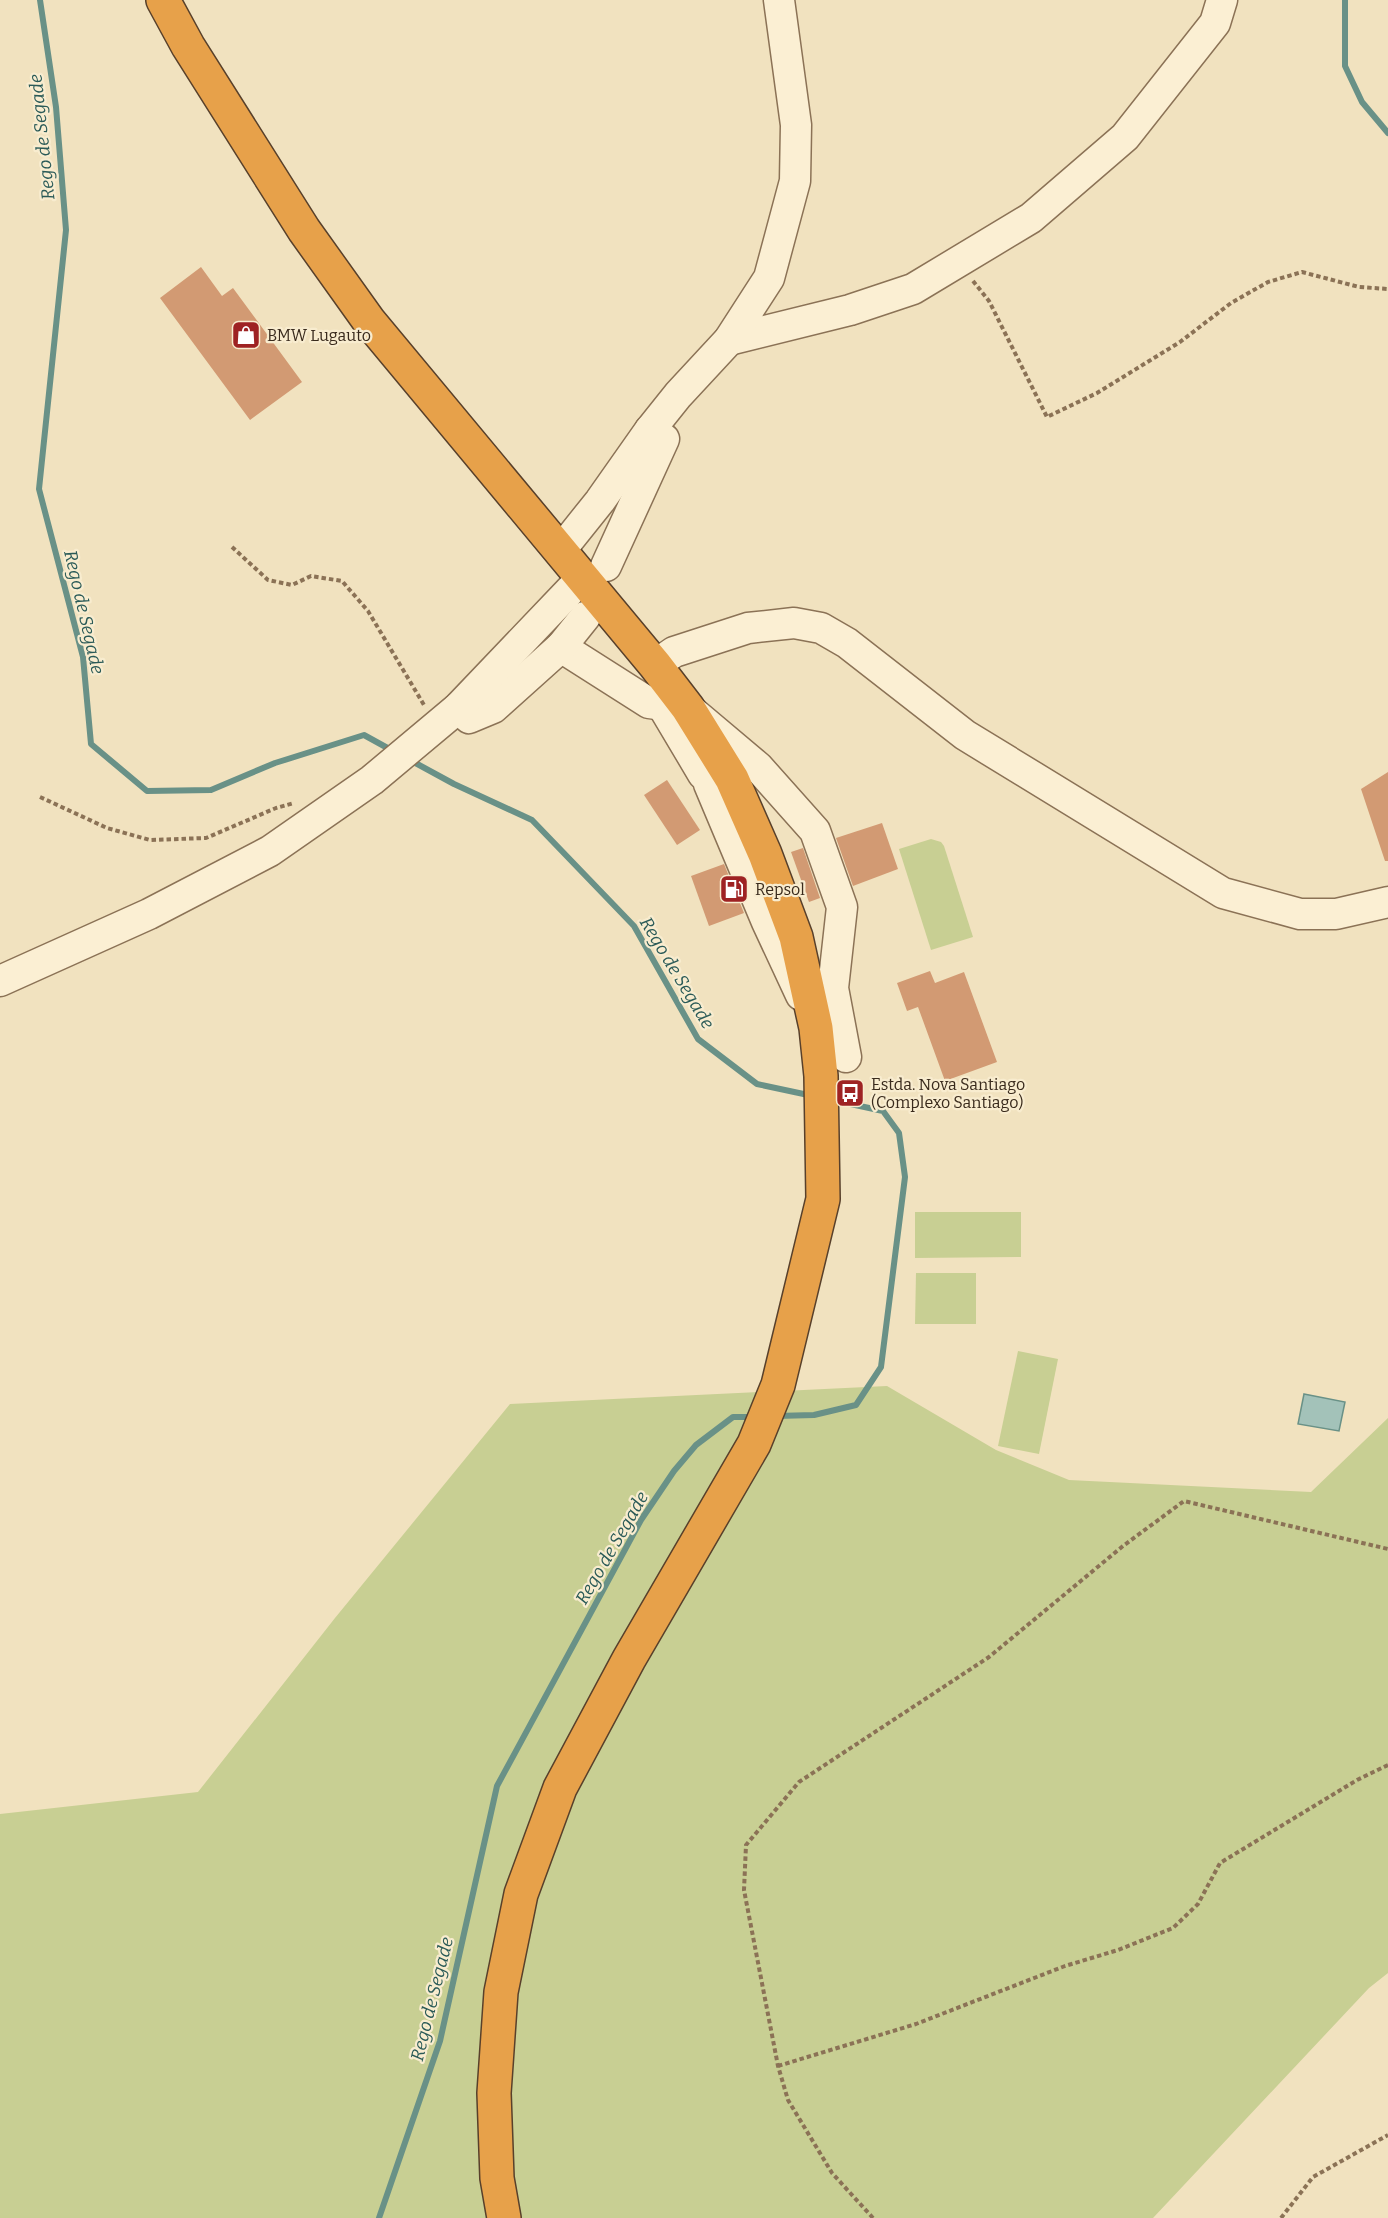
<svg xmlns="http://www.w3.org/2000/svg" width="1388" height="2218" font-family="Bitter,serif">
	<rect width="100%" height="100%" fill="#f1e2bf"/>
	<g fill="#c8cf93">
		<polygon points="931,839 941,842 944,846 973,937 931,950 899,849"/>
		<polygon points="915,1212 1021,1212 1021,1257 915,1258"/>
		<polygon points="916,1273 976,1273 976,1324 915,1324"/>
		<polygon points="1018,1351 1058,1359 1039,1454 998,1446"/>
		<polygon points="887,1386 996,1450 1069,1480 1311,1492 1388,1418 1388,1973 1369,1988 1153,2218 0,2218 0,1814 198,1792 335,1618 510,1404"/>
	</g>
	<polygon fill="#a3c2b9" stroke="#699187" stroke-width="1.5" points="1304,1394 1345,1402 1339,1431 1298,1424"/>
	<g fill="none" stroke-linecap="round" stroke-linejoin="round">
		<g stroke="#699187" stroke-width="6">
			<polyline points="40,0 56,107 66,230 39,489 83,657 91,744 147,791 211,790 275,763 364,735 393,751"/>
			<polyline points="1345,0 1345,66 1362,102 1388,133"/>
			<polyline points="410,760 454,784 532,820 634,926 698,1039 757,1084 813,1096"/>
			<polyline points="776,1416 814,1415 856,1405 881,1367 905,1177 899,1133 883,1111 832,1100"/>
			<polyline points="379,2218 440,2041 497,1786 641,1520 674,1471 696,1445 733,1417 754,1417"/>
		</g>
	</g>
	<g fill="#d29a73">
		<polygon points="201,267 222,296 233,288 302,382 250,420 160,298"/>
		<polygon points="1388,772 1388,861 1385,861 1361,789"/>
		<polygon points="667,780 700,830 677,845 644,795"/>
		<polygon points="882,823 898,869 853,886 836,838"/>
		<polygon points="803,848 820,898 809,902 791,852"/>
		<polygon points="724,864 744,913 709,926 691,876"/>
		<polygon points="930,971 935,983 964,972 997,1062 945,1081 918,1007 907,1011 897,983"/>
	</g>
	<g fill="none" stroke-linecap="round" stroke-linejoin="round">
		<g stroke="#8b7256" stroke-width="33">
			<g id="minor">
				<polyline points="729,340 850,310 913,289 1031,218 1125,137 1215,23 1222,0"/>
				<polyline points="560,551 600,501 650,430 678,395 729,340 769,278 795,181 796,125 779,0"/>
				<polyline points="606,566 664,439 650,430"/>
				<polyline points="561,647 649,703 688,708 758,767 815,831 842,907 833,988 846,1057"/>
				<polyline points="655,665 674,652 748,628 794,623 821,628 847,643 965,735 1223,893 1300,914 1336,914 1388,902"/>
				<polyline points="662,705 703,774"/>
				<polyline points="458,708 469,718 493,708 561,647 585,617"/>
				<polyline points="704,733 709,784 767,922 801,995"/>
				<polyline points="0,981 149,914 270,851 372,780 458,708 582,578"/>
			</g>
		</g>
		<g stroke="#58402b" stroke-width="36">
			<polyline id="highway" points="163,0 188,46 304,230 369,321 655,665 688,708 732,779 765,854 796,937 816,1028 821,1076 823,1199 778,1385 754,1444 629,1659 560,1788 521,1894 501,1992 494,2093 497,2178 504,2218"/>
		</g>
		<g stroke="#8b7256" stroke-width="4" stroke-dasharray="4.5 3" stroke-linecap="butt">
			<polyline points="973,281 989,301 1047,417 1097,393 1180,342 1231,303 1268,282 1302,272 1359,287 1388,289"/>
			<polyline points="232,547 268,580 292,585 311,576 342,581 368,611 424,705"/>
			<polyline points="40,797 107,828 150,840 206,838 276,808 294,803"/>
			<polyline points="778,2066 916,2024 1065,1966 1118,1950 1173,1928 1198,1904 1220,1863 1357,1780 1388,1765"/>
			<polyline points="873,2218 832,2173 788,2100 778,2066 744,1890 746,1845 799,1782 989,1657 1123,1546 1184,1501 1388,1549"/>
			<polyline points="1281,2218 1313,2177 1388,2135"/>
		</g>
		<use href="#minor" stroke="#fbefd3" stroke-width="30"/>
		<use href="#highway" stroke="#e7a14a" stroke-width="33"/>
	</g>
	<defs>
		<g id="shop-square" transform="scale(1.5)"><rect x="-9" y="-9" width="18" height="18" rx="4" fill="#9e2223" stroke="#f8eccf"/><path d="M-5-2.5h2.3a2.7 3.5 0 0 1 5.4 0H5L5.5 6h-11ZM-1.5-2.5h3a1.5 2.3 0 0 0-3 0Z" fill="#fff"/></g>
		<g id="fuel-square" transform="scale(1.5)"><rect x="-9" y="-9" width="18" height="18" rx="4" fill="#9e2223" stroke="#f8eccf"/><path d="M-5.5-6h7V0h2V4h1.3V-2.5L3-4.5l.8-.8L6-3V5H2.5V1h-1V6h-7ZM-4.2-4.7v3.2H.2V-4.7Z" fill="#fff"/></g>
		<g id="bus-square" transform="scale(1.5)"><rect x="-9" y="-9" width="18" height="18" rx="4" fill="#9e2223" stroke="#f8eccf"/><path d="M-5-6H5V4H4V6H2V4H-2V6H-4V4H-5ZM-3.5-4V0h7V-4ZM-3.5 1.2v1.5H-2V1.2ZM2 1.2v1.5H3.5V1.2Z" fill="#fff"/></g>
	</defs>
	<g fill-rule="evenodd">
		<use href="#shop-square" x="246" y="335"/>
		<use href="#fuel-square" x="734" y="889"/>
		<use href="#bus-square" x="850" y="1093"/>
	</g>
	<g text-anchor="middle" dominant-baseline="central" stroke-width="4.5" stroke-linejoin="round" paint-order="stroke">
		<g font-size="16" fill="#392a1c" stroke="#f8eccf" text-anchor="start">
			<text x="267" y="335">BMW Lugauto</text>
			<text x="755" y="889">Repsol</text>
			<text x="871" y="1084">Estda. Nova Santiago<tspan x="871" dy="18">(Complexo Santiago)</tspan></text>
		</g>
		<g font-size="18" font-style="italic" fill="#2a5a57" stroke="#f8eccf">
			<text transform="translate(42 137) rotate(-96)">Rego de Segade</text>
			<text transform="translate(84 612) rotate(77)">Rego de Segade</text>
			<text transform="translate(677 973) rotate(59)">Rego de Segade</text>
			<text transform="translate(612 1548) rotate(-60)">Rego de Segade</text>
			<text transform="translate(432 1999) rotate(-76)">Rego de Segade</text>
		</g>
	</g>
</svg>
